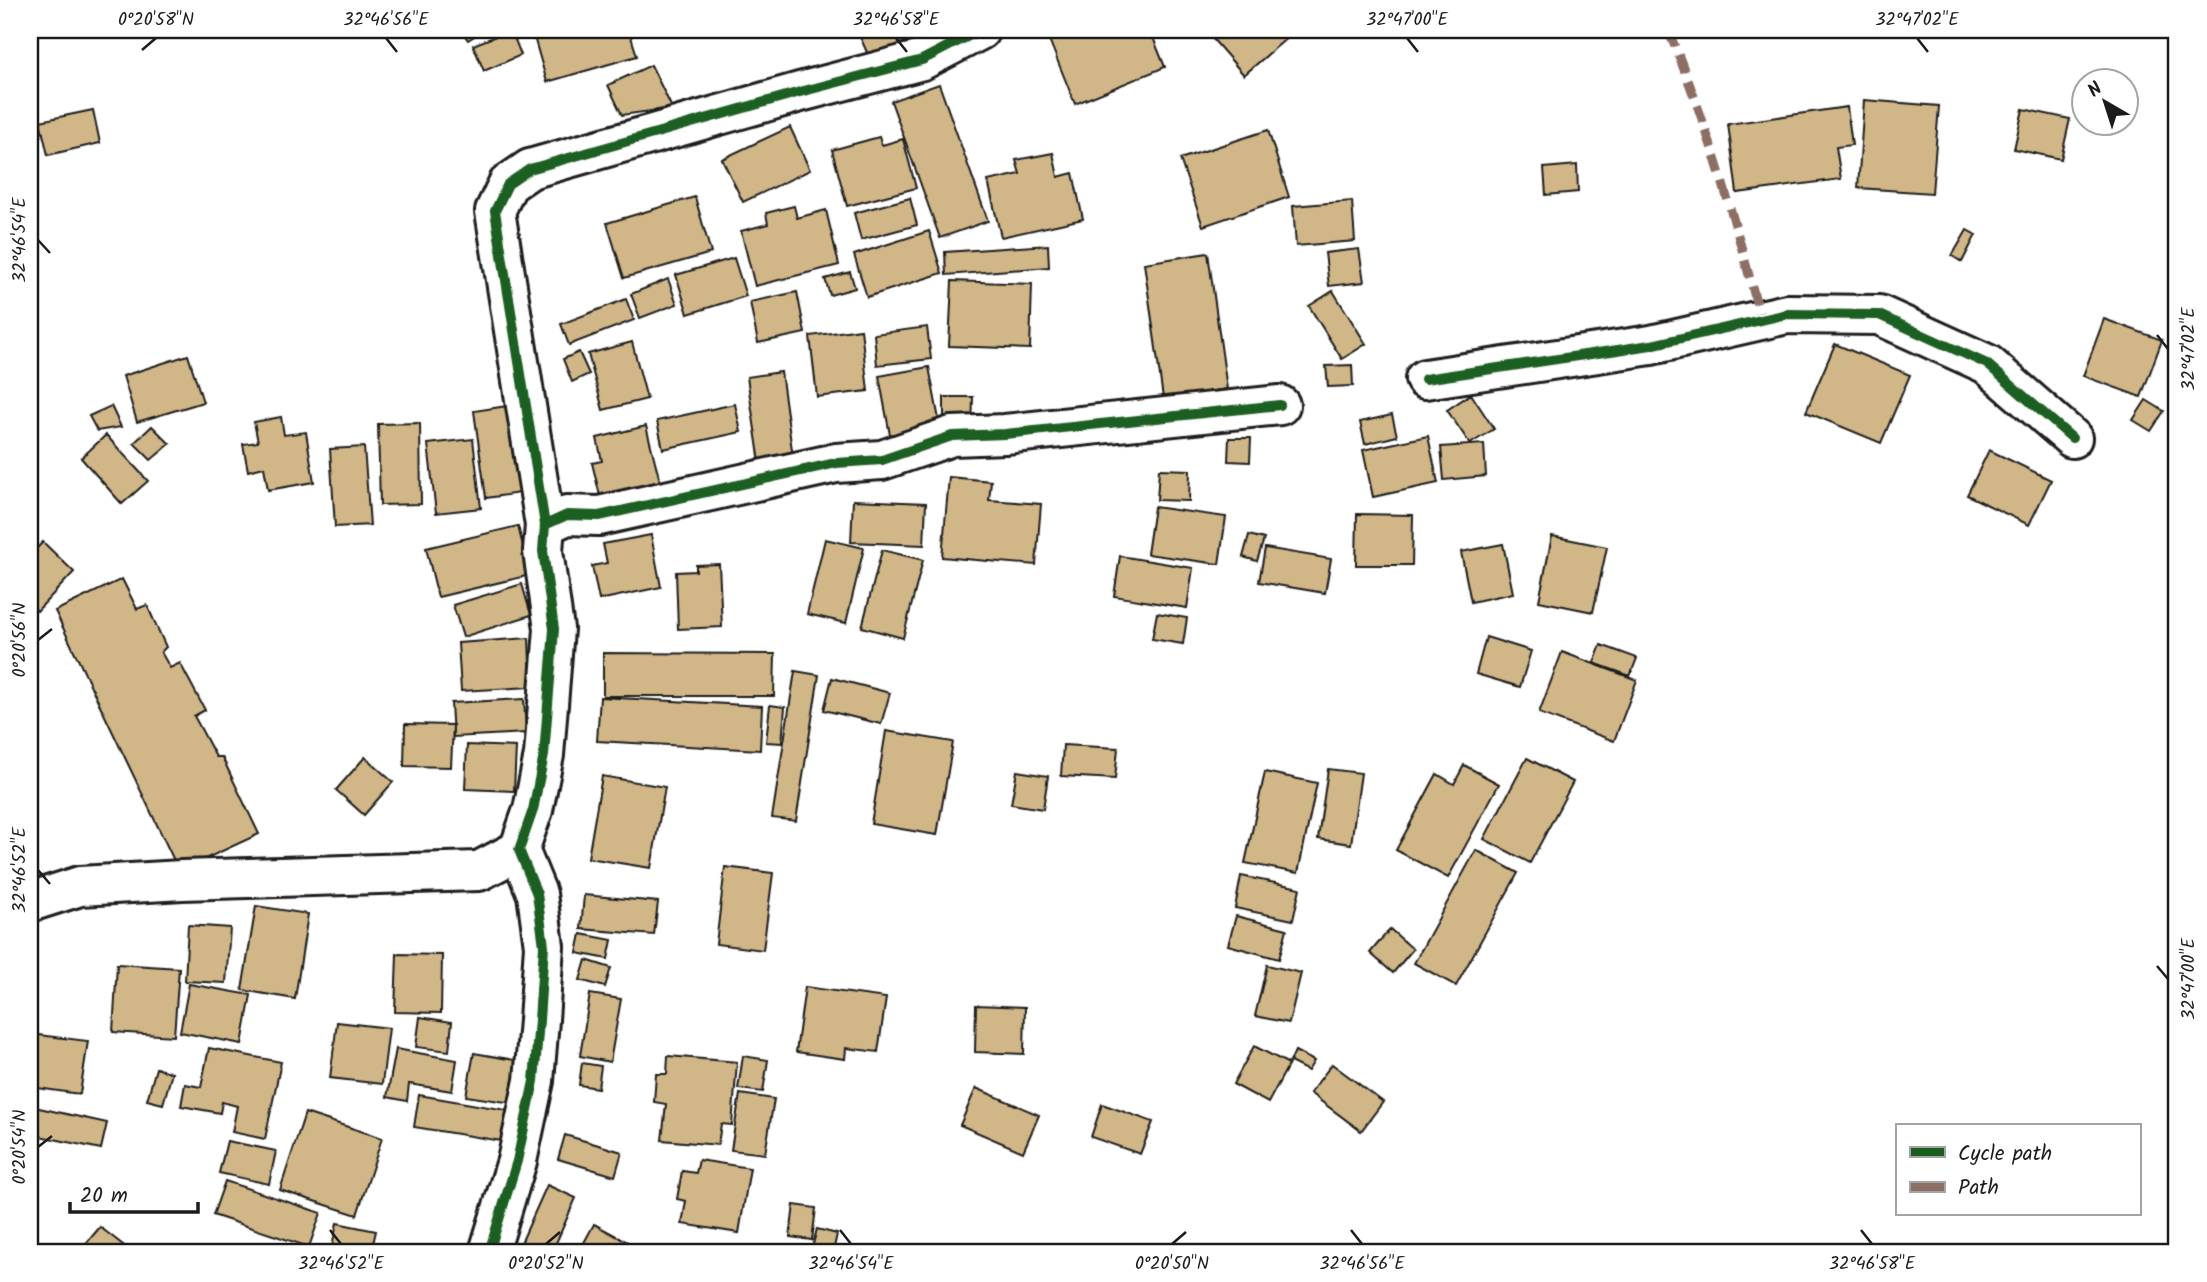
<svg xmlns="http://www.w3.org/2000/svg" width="2207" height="1282" font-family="Kalam,sans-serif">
	<rect width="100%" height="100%" fill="#fff"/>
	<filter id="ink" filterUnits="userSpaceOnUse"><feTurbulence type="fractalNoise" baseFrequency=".0143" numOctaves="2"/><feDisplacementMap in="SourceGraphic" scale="14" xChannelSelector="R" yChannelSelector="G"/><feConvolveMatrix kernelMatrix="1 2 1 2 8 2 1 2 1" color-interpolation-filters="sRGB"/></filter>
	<g filter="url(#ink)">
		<g fill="#d1b787" stroke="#1c1c1c" stroke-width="2">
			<polygon points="461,30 484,30 468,40"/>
			<polygon points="511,30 521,55 484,71 473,45"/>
			<polygon points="532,30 629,30 637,56 547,82"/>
			<polygon points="857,30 933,30 869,57"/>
			<polygon points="1053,30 1150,30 1165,67 1075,104 1046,32"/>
			<polygon points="1205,30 1296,30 1244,75"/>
			<polygon points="651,65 672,108 622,115 608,85"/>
			<polygon points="939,84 988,221 940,238 891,101"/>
			<polygon points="1864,100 1939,106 1932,193 1858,188"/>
			<polygon points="1847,107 1852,145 1836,147 1841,179 1737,193 1728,124"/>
			<polygon points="2023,109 2070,119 2061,159 2014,149"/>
			<polygon points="93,110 100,143 48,155 40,121"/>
			<polygon points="790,127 810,170 743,202 722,159"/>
			<polygon points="1268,130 1289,197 1203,226 1180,159"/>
			<polygon points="879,137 882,145 903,139 916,188 847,206 832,150"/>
			<polygon points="1053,153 1058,177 1073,173 1083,219 1001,237 988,181 1020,174 1016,160"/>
			<polygon points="1577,165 1578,192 1546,195 1544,168"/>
			<polygon points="695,197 711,253 624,278 607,223"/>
			<polygon points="910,198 917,225 861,240 854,213"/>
			<polygon points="1352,201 1355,241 1296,246 1293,206"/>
			<polygon points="794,206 797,218 826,210 839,265 755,286 741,231 768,224 766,213"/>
			<polygon points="1967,230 1976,235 1962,262 1952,256"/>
			<polygon points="929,231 942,273 867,297 854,255"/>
			<polygon points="1048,245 1049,267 946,275 945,252"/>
			<polygon points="1359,249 1364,282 1329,286 1325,253"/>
			<polygon points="1208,253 1227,389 1163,398 1144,263"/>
			<polygon points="734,258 746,296 688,314 676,275"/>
			<polygon points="850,272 855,288 830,295 825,279"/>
			<polygon points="668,279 677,304 640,318 631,294"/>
			<polygon points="952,281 1032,284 1030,349 949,346"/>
			<polygon points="1333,291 1366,344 1342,359 1309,306"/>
			<polygon points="797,292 805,333 758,343 750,302"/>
			<polygon points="626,299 634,320 569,345 561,324"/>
			<polygon points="2104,319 2162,340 2141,397 2083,376"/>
			<polygon points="927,327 931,359 877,365 874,334"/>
			<polygon points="861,329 868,391 817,397 810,336"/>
			<polygon points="632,342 647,399 603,410 588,354"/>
			<polygon points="1835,344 1910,375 1881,443 1806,412"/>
			<polygon points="579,352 589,374 572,382 563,359"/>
			<polygon points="188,355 203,402 137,422 123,376"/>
			<polygon points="1352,365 1353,386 1328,387 1326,366"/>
			<polygon points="929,367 940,425 890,435 879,376"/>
			<polygon points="781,372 794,464 761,469 747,377"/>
			<polygon points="1471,394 1494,429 1470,444 1447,410"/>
			<polygon points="944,397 973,397 972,430 944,430"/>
			<polygon points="2146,400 2164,411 2151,431 2133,420"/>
			<polygon points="735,404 741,432 663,449 657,421"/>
			<polygon points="514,405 526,492 486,498 474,411"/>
			<polygon points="111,406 121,427 97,431 89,416"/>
			<polygon points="1392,415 1397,436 1365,444 1360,422"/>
			<polygon points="281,417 284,435 306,432 314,482 268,490 264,467 248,471 243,444 258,442 254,422"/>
			<polygon points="420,423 421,504 380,505 378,424"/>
			<polygon points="152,426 170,444 151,460 134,443"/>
			<polygon points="646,426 664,497 604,512 592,463 602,461 597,438"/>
			<polygon points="106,435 148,481 122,504 81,458"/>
			<polygon points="1428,436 1438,483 1373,497 1363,450"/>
			<polygon points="1229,438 1251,438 1250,462 1228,461"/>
			<polygon points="473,439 481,508 436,513 428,444"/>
			<polygon points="1484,444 1486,476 1444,480 1441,447"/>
			<polygon points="364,447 370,525 335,527 330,449"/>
			<polygon points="1989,450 2051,480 2029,525 1967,495"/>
			<polygon points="1159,469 1190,470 1189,501 1157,500"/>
			<polygon points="949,477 991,481 989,500 1041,504 1036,565 942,557"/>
			<polygon points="853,500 926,503 924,545 851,542"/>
			<polygon points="1154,507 1226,517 1219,564 1147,554"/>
			<polygon points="1357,514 1413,515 1412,565 1356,565"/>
			<polygon points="518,526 530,575 438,597 426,548"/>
			<polygon points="651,535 661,587 599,600 592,566 607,563 603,544"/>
			<polygon points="1249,535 1264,539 1257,561 1243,557"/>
			<polygon points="1552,536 1607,547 1593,612 1539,601"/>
			<polygon points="825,539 864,548 846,623 807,614"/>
			<polygon points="43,542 74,572 37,611 30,604 30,555"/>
			<polygon points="1503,544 1513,593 1471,602 1461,552"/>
			<polygon points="1265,548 1331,559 1325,593 1259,582"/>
			<polygon points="882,550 923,560 903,638 862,627"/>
			<polygon points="1120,556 1193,568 1187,608 1114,596"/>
			<polygon points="719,564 722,627 678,629 676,572 696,571 696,565"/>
			<polygon points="122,579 137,609 147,605 166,647 161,652 170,668 180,663 205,710 194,716 216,757 222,757 259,834 179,871 55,611"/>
			<polygon points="522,584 531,615 463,637 453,605"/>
			<polygon points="1157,613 1187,618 1183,644 1152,639"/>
			<polygon points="1486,637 1531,651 1520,687 1476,674"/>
			<polygon points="529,638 531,687 461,691 458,643"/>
			<polygon points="1601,645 1637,658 1630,676 1594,663"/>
			<polygon points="1562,652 1637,680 1614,741 1539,713"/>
			<polygon points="603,653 775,654 774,696 603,696"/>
			<polygon points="795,671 819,675 796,821 772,818"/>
			<polygon points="832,678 890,693 881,724 824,710"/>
			<polygon points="600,697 762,706 760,750 597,741"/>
			<polygon points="524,699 526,733 453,737 451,703"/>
			<polygon points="770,705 785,707 782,743 766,742"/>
			<polygon points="405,724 453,725 451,767 404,766"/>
			<polygon points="886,731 953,742 937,835 871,824"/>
			<polygon points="467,745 516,747 514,791 465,789"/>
			<polygon points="1063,745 1118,748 1115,779 1061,776"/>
			<polygon points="365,757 393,782 364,815 336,790"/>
			<polygon points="1527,758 1573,782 1530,863 1484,839"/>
			<polygon points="1464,765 1499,784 1448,878 1396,850 1437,774 1454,784"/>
			<polygon points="1328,769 1361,773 1351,844 1318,839"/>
			<polygon points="1017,771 1048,776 1043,809 1011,804"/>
			<polygon points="1265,772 1317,783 1298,873 1245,863"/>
			<polygon points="602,776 665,787 651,868 588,858"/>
			<polygon points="1476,850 1518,873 1456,986 1414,963"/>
			<polygon points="725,867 773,873 763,950 716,944"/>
			<polygon points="1241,876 1300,888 1293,920 1235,908"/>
			<polygon points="584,895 658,902 654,935 581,929"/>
			<polygon points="256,906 308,914 295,999 242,990"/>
			<polygon points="1236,916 1287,929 1279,959 1228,945"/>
			<polygon points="188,925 230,928 226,983 185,981"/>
			<polygon points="1390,929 1413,949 1393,973 1370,953"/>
			<polygon points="581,934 612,940 608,959 577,953"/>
			<polygon points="397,954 442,955 441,1013 395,1012"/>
			<polygon points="586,960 611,968 605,987 580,980"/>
			<polygon points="117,964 179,968 174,1036 113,1032"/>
			<polygon points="1267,965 1301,973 1289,1023 1255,1016"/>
			<polygon points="189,984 251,995 242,1044 180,1032"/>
			<polygon points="805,987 886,998 878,1052 846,1048 845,1059 796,1052"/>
			<polygon points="590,994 621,999 610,1062 580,1056"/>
			<polygon points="976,1005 1025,1007 1024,1054 975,1052"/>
			<polygon points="420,1017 452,1022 449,1051 416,1047"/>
			<polygon points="337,1022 389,1028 382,1084 330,1078"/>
			<polygon points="30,1034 88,1041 80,1094 30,1087"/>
			<polygon points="1254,1046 1289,1064 1268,1103 1233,1084"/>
			<polygon points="209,1048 281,1062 265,1139 232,1132 237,1106 222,1102 220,1113 181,1106 185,1084 201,1087"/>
			<polygon points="396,1049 457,1060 452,1091 409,1084 407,1101 387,1097"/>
			<polygon points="1295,1051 1314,1061 1308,1071 1290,1062"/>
			<polygon points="474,1053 526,1062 519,1104 466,1096"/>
			<polygon points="668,1056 737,1062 732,1125 721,1124 718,1145 662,1140 666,1104 654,1102 656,1074 667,1074"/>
			<polygon points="743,1056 768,1060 763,1092 738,1089"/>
			<polygon points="582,1063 601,1066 598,1088 579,1085"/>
			<polygon points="1332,1064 1383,1102 1361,1131 1310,1093"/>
			<polygon points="156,1068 172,1073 163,1104 147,1100"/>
			<polygon points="976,1088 1039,1115 1023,1152 960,1125"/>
			<polygon points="740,1094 774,1099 765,1154 731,1150"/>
			<polygon points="419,1095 512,1111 508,1142 414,1127"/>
			<polygon points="1102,1104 1153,1122 1140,1154 1091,1137"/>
			<polygon points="30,1106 107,1123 101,1149 30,1134"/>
			<polygon points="305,1113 382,1138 357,1215 280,1190"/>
			<polygon points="565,1135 622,1152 615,1176 558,1159"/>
			<polygon points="227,1141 276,1151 269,1184 219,1173"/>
			<polygon points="699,1160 750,1168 739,1233 682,1224 686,1201 677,1199 682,1171 696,1173"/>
			<polygon points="225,1181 321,1213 309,1247 213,1215"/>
			<polygon points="547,1185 576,1198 552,1252 517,1252"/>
			<polygon points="794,1205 816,1208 812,1240 790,1237"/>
			<polygon points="337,1223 376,1231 371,1252 331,1252"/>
			<polygon points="594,1224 646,1252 579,1252"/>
			<polygon points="100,1227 132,1252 79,1252"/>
			<polygon points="817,1229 837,1234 833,1252 811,1252"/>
			<polygon points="284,1244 315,1252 282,1252"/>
		</g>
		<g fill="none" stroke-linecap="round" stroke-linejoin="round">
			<g stroke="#1c1c1c" stroke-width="44">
				<g id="minor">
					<polyline points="1425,379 1651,345 1787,314 1879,315 1987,364 2072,438"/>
					<polyline points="545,525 495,211 508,184 530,169 800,92 922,60 980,30"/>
					<polyline points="30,902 80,886 182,880 479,871 519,850"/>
					<polyline points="489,1252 517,1161 534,1081 539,1020 544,946 537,894 519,850 533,810 544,755 554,629 543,551 545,525 567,515 599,516 836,463 882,460 952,436 1005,434 1280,405"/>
				</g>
			</g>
			<use href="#minor" stroke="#fff" stroke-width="38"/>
			<path stroke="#8d6e63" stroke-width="9" stroke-dasharray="18 9" stroke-linecap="butt" d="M1668,30C1708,124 1735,222 1761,320"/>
			<g stroke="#fff" stroke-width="15">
				<g id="cycleway">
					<polyline points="1425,379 1651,345 1787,314 1879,315 1987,364 2072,438"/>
					<polyline points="545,525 495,211 508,184 530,169 800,92 922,60 980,30"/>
					<polyline points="489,1252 517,1161 534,1081 539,1020 544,946 537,894 519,850 533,810 544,755 554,629 543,551 545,525 567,515 599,516 836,463 882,460 952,436 1005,434 1280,405"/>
				</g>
			</g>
			<use href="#cycleway" stroke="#1b5e20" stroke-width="10"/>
		</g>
	</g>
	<path fill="none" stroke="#1c1c1c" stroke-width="2.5" d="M386,38L397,52M896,38L907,52M1407,38L1418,52M1917,38L1928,52M142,50L156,38M38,240L50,253M2157,335L2168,349M38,640L52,629M38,870L50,884M2157,966L2168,979M38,1147L52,1136M330,1230L341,1244M840,1230L851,1244M1351,1230L1362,1244M1861,1230L1872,1244M546,1244L560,1232M1172,1244L1186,1232"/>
	<rect width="2207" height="1282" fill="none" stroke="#fff" stroke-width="77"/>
	<rect x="1896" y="1124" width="245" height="91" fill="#ffffff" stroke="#a4a4a4" stroke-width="2"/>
	<rect x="1910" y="1147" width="35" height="10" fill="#1b5e20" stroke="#a4a4a4" stroke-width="2"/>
	<text x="1958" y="1160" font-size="21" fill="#1c1c1c">Cycle path</text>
	<rect x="1910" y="1182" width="35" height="10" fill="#8d6e63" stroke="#a4a4a4" stroke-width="2"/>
	<text x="1958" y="1194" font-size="21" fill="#1c1c1c">Path</text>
	<g transform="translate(2105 102) rotate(321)"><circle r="33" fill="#ffffff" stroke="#a4a4a4" stroke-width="2"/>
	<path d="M0-5L12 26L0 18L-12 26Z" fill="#1c1c1c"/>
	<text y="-10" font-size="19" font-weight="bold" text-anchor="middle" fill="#1c1c1c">N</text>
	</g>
	<path d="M70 1202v10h128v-10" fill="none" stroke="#1c1c1c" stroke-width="3.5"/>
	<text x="80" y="1202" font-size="21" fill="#1c1c1c" stroke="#ffffff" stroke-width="5" paint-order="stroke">20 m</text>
	<rect x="38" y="38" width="2130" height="1206" fill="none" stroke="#1c1c1c" stroke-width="2.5"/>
	<g font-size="18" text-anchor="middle" fill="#1c1c1c">
		<text x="156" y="25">0°20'58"N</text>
		<text x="386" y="25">32°46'56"E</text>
		<text x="896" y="25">32°46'58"E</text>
		<text x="1407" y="25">32°47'00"E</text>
		<text x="1917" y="25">32°47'02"E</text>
		<text transform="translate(19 240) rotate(-90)" y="6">32°46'54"E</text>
		<text transform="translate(2188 349) rotate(-90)" y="6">32°47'02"E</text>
		<text transform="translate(19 640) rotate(-90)" y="6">0°20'56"N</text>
		<text transform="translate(19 870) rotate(-90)" y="6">32°46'52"E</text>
		<text transform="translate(2188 979) rotate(-90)" y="6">32°47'00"E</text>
		<text transform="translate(19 1147) rotate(-90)" y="6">0°20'54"N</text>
		<text x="341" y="1269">32°46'52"E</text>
		<text x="546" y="1269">0°20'52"N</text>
		<text x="851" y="1269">32°46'54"E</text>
		<text x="1172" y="1269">0°20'50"N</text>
		<text x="1362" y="1269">32°46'56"E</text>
		<text x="1872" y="1269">32°46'58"E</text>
	</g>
</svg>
